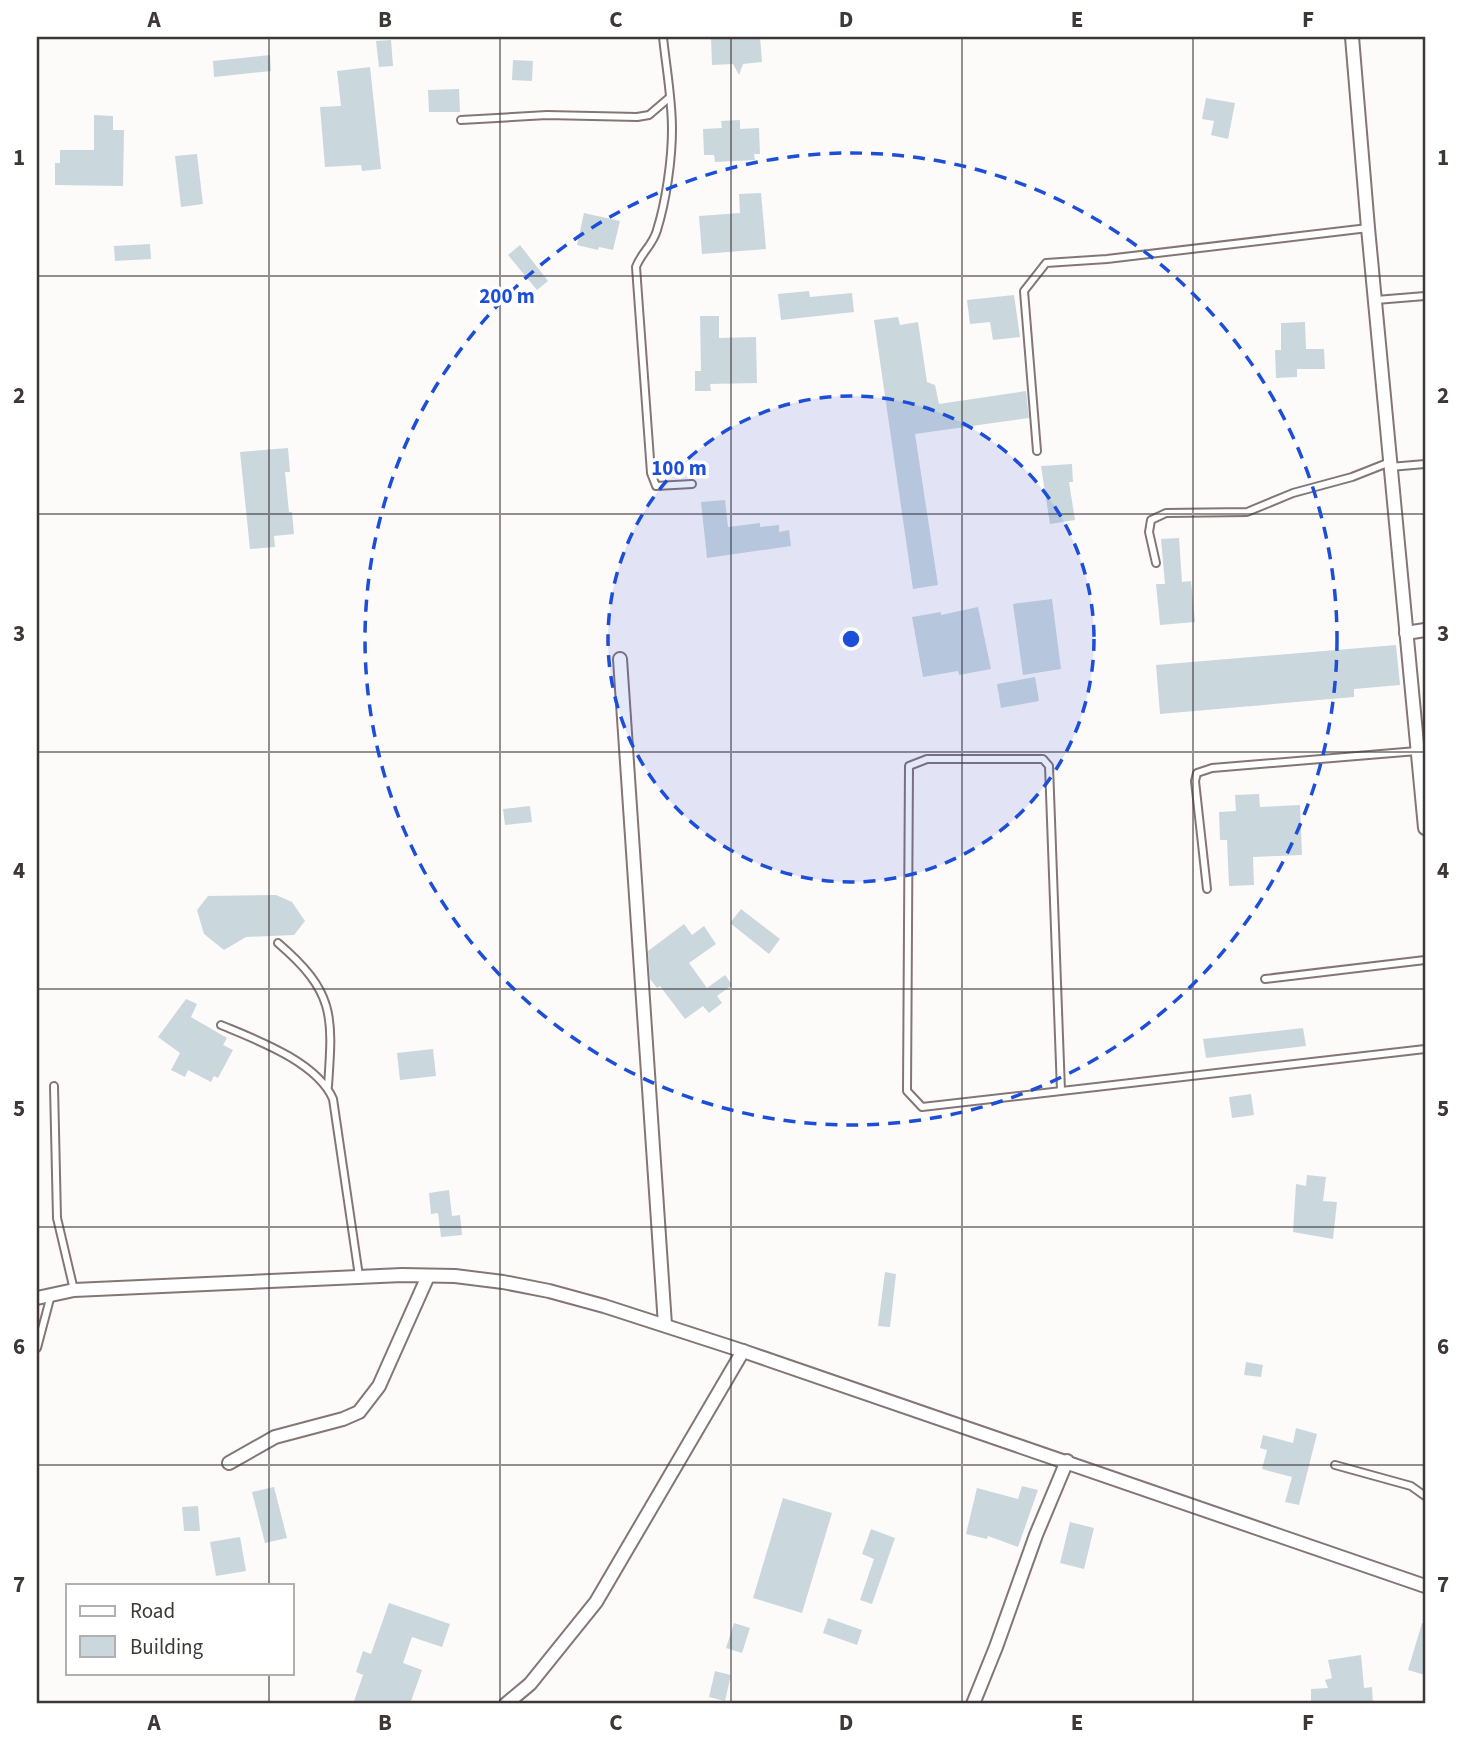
<svg xmlns="http://www.w3.org/2000/svg" width="1462" height="1741" font-family="'Source Sans 3',sans-serif">
	<rect width="100%" height="100%" fill="#fdfafa"/>
	<g fill="#cad8de">
		<polygon points="760,37 762,62 743,64 739,75 733,64 712,65 711,38"/>
		<polygon points="391,40 393,66 379,67 376,41"/>
		<polygon points="270,55 271,71 214,77 213,61"/>
		<polygon points="513,60 533,61 532,81 512,80"/>
		<polygon points="370,67 381,169 362,171 361,165 325,167 320,107 341,106 337,71"/>
		<polygon points="459,89 460,112 429,112 428,90"/>
		<polygon points="1206,98 1235,103 1228,139 1211,135 1214,121 1202,119"/>
		<polygon points="94,115 113,116 113,130 124,130 123,186 55,185 55,163 60,163 60,150 94,150"/>
		<polygon points="740,120 740,129 759,128 760,154 754,154 755,160 715,162 714,155 704,155 703,129 722,128 721,121"/>
		<polygon points="197,154 203,204 181,207 175,156"/>
		<polygon points="761,193 766,249 702,254 699,216 740,213 739,194"/>
		<polygon points="584,213 620,221 613,250 599,247 598,250 577,245"/>
		<polygon points="150,244 151,259 115,261 114,246"/>
		<polygon points="520,245 548,281 537,290 508,255"/>
		<polygon points="809,291 810,297 852,293 854,312 781,320 778,294"/>
		<polygon points="1014,295 1020,337 993,340 990,322 970,324 967,300"/>
		<polygon points="700,316 719,316 719,338 756,337 757,383 710,384 711,391 695,391 695,371 701,371"/>
		<polygon points="898,317 900,325 918,322 927,382 935,385 939,404 1026,391 1029,418 915,434 938,585 913,589 874,320"/>
		<polygon points="1305,322 1306,349 1324,349 1325,369 1297,369 1297,377 1276,378 1275,350 1281,350 1281,323"/>
		<polygon points="288,448 290,472 285,472 289,512 292,512 294,534 274,536 275,547 250,549 240,452"/>
		<polygon points="1072,464 1073,482 1069,482 1075,520 1050,524 1041,466"/>
		<polygon points="725,500 728,527 760,523 760,527 779,525 779,532 789,530 791,546 707,558 701,502"/>
		<polygon points="1179,538 1182,582 1191,581 1195,622 1160,625 1156,584 1165,584 1161,539"/>
		<polygon points="1052,599 1061,669 1023,675 1013,604"/>
		<polygon points="978,607 991,669 959,675 958,671 923,677 912,617 941,612 941,615"/>
		<polygon points="1396,645 1400,685 1354,689 1354,697 1160,714 1156,665"/>
		<polygon points="1035,677 1039,701 1001,708 997,684"/>
		<polygon points="1259,794 1260,807 1300,805 1302,855 1253,857 1254,885 1229,886 1227,840 1220,840 1219,812 1236,811 1235,795"/>
		<polygon points="530,806 532,822 505,825 503,809"/>
		<polygon points="276,895 292,902 305,921 294,935 246,937 224,950 204,934 197,910 208,896"/>
		<polygon points="741,909 780,939 769,954 730,923"/>
		<polygon points="684,924 692,935 704,926 716,944 689,963 707,988 725,975 732,985 717,996 722,1003 709,1013 703,1006 685,1019 660,986 657,988 650,979 648,951"/>
		<polygon points="186,999 197,1004 191,1017 227,1038 223,1045 233,1050 218,1078 214,1076 211,1082 188,1070 185,1077 171,1070 180,1053 158,1037"/>
		<polygon points="1303,1028 1306,1046 1206,1058 1203,1039"/>
		<polygon points="433,1049 436,1076 400,1080 397,1053"/>
		<polygon points="1251,1094 1254,1115 1232,1118 1229,1097"/>
		<polygon points="1307,1175 1326,1177 1323,1201 1337,1202 1333,1239 1293,1232 1296,1184 1306,1186"/>
		<polygon points="449,1190 452,1216 460,1215 462,1235 441,1237 438,1213 431,1214 429,1193"/>
		<polygon points="885,1272 896,1274 890,1327 878,1326"/>
		<polygon points="1246,1362 1263,1365 1261,1377 1244,1375"/>
		<polygon points="1296,1428 1317,1434 1299,1505 1285,1502 1292,1477 1262,1469 1267,1450 1260,1448 1263,1435 1293,1443"/>
		<polygon points="1022,1486 1038,1490 1018,1547 988,1536 987,1539 966,1534 977,1488 1018,1499"/>
		<polygon points="274,1487 287,1538 265,1543 252,1492"/>
		<polygon points="783,1498 832,1513 802,1613 753,1598"/>
		<polygon points="198,1506 200,1531 184,1531 182,1507"/>
		<polygon points="1070,1522 1094,1528 1084,1569 1060,1563"/>
		<polygon points="871,1529 895,1538 872,1604 860,1600 874,1559 862,1554"/>
		<polygon points="240,1537 246,1571 216,1576 210,1542"/>
		<polygon points="389,1603 450,1624 442,1647 412,1637 403,1663 422,1670 410,1704 353,1704 363,1675 356,1672 363,1651 371,1654"/>
		<polygon points="828,1618 862,1630 857,1645 823,1633"/>
		<polygon points="734,1623 750,1628 742,1653 726,1648"/>
		<polygon points="1422,1623 1425,1623 1425,1675 1408,1670"/>
		<polygon points="1361,1655 1364,1688 1372,1687 1373,1704 1311,1704 1311,1689 1328,1688 1325,1680 1332,1678 1328,1660"/>
		<polygon points="715,1671 731,1675 725,1701 709,1697"/>
	</g>
	<g fill="none" stroke-linecap="round" stroke-linejoin="round">
		<g stroke="#847675" stroke-width="10">
			<g id="service">
				<path d="M663,37C666,67 672,98 672,129C672,160 666,201 657,230C653,245 641,253 636,267L651,473L656,486L692,484"/>
				<polyline points="461,120 547,115 637,117 649,115 670,97"/>
				<polyline points="1376,300 1425,296"/>
				<polyline points="1037,451 1024,291 1046,263 1107,259 1368,228"/>
				<polyline points="1390,467 1425,464"/>
				<polyline points="1156,563 1149,532 1151,520 1166,513 1247,512 1293,493 1352,477 1390,462"/>
				<polyline points="1207,889 1195,781 1197,773 1212,768 1417,751"/>
				<path d="M278,943C335,992 333,1015 328,1086"/>
				<polyline points="1265,979 1425,960"/>
				<path d="M221,1025C257,1040 317,1062 333,1099L359,1276"/>
				<polyline points="54,1086 57,1218 74,1290"/>
				<polyline points="1061,1091 1049,766 1043,759 927,759 909,766 907,1091 922,1107 1425,1049"/>
				<polyline points="37,1348 51,1295"/>
				<polyline points="1335,1465 1411,1486 1425,1496"/>
			</g>
		</g>
		<g stroke="#847675" stroke-width="16">
			<g id="minor">
				<polyline points="1352,37 1368,228 1425,828"/>
				<polyline points="1406,633 1425,630"/>
				<polyline points="620,659 665,1325"/>
				<polyline points="37,1298 74,1290 402,1275 455,1276 503,1282 549,1291 604,1306 743,1351 1425,1586"/>
				<polyline points="229,1463 275,1437 343,1419 359,1412 379,1386 428,1276"/>
				<polyline points="506,1704 530,1684 596,1602 743,1351"/>
				<polyline points="973,1704 996,1647 1036,1535 1067,1461"/>
			</g>
		</g>
		<use href="#service" stroke="#fff" stroke-width="6"/>
		<use href="#minor" stroke="#fff" stroke-width="12"/>
	</g>
	<path fill="none" stroke="#3d3736" stroke-width="2" stroke-opacity="0.55" d="M269,37V1585M500,37V1704M731,37V1704M962,37V1704M1193,37V1704M37,276H1425M37,514H1425M37,752H1425M37,989H1425M37,1227H1425M37,1465H1425M269,1673V1704"/>
	<circle cx="851" cy="639" r="243" fill="#1d4ed8" fill-opacity=".12"/>
	<g fill="none" stroke="#1d4ed8" stroke-width="3.5" stroke-dasharray="12 9">
		<circle cx="851" cy="639" r="243"/>
		<circle cx="851" cy="639" r="486"/>
	</g>
	<circle cx="851" cy="639" r="10" fill="#1d4ed8" stroke="#fff" stroke-width="3.5"/>
	<g font-size="21" text-anchor="middle" font-weight="bold" fill="#1d4ed8" stroke="#fff" stroke-width="7" stroke-linejoin="round" paint-order="stroke">
		<text x="507" y="303">200 m</text>
		<text x="679" y="475">100 m</text>
	</g>
	<rect width="1462" height="1741" fill="none" stroke="#ffffff" stroke-width="77"/>
	<rect x="66" y="1584" width="228" height="91" fill="#ffffff" stroke="#b1afaf" stroke-width="2"/>
	<rect x="80" y="1606" width="35" height="10" fill="#ffffff" stroke="#b1afaf" stroke-width="2"/>
	<text x="130" y="1618" font-size="21" fill="#3d3736">Road</text>
	<rect x="80" y="1636" width="35" height="21" fill="#cad8de" stroke="#b1afaf" stroke-width="2"/>
	<text x="130" y="1654" font-size="21" fill="#3d3736">Building</text>
	<rect x="38" y="38" width="1386" height="1664" fill="none" stroke="#3d3736" stroke-width="2.5"/>
	<g font-size="23" text-anchor="middle" font-weight="bold" fill="#3d3736">
		<text x="154" y="27">A</text>
		<text x="385" y="27">B</text>
		<text x="616" y="27">C</text>
		<text x="846" y="27">D</text>
		<text x="1077" y="27">E</text>
		<text x="1308" y="27">F</text>
		<text x="19" y="165">1</text>
		<text x="1443" y="165">1</text>
		<text x="19" y="403">2</text>
		<text x="1443" y="403">2</text>
		<text x="19" y="641">3</text>
		<text x="1443" y="641">3</text>
		<text x="19" y="878">4</text>
		<text x="1443" y="878">4</text>
		<text x="19" y="1116">5</text>
		<text x="1443" y="1116">5</text>
		<text x="19" y="1354">6</text>
		<text x="1443" y="1354">6</text>
		<text x="19" y="1592">7</text>
		<text x="1443" y="1592">7</text>
		<text x="154" y="1730">A</text>
		<text x="385" y="1730">B</text>
		<text x="616" y="1730">C</text>
		<text x="846" y="1730">D</text>
		<text x="1077" y="1730">E</text>
		<text x="1308" y="1730">F</text>
	</g>
</svg>
